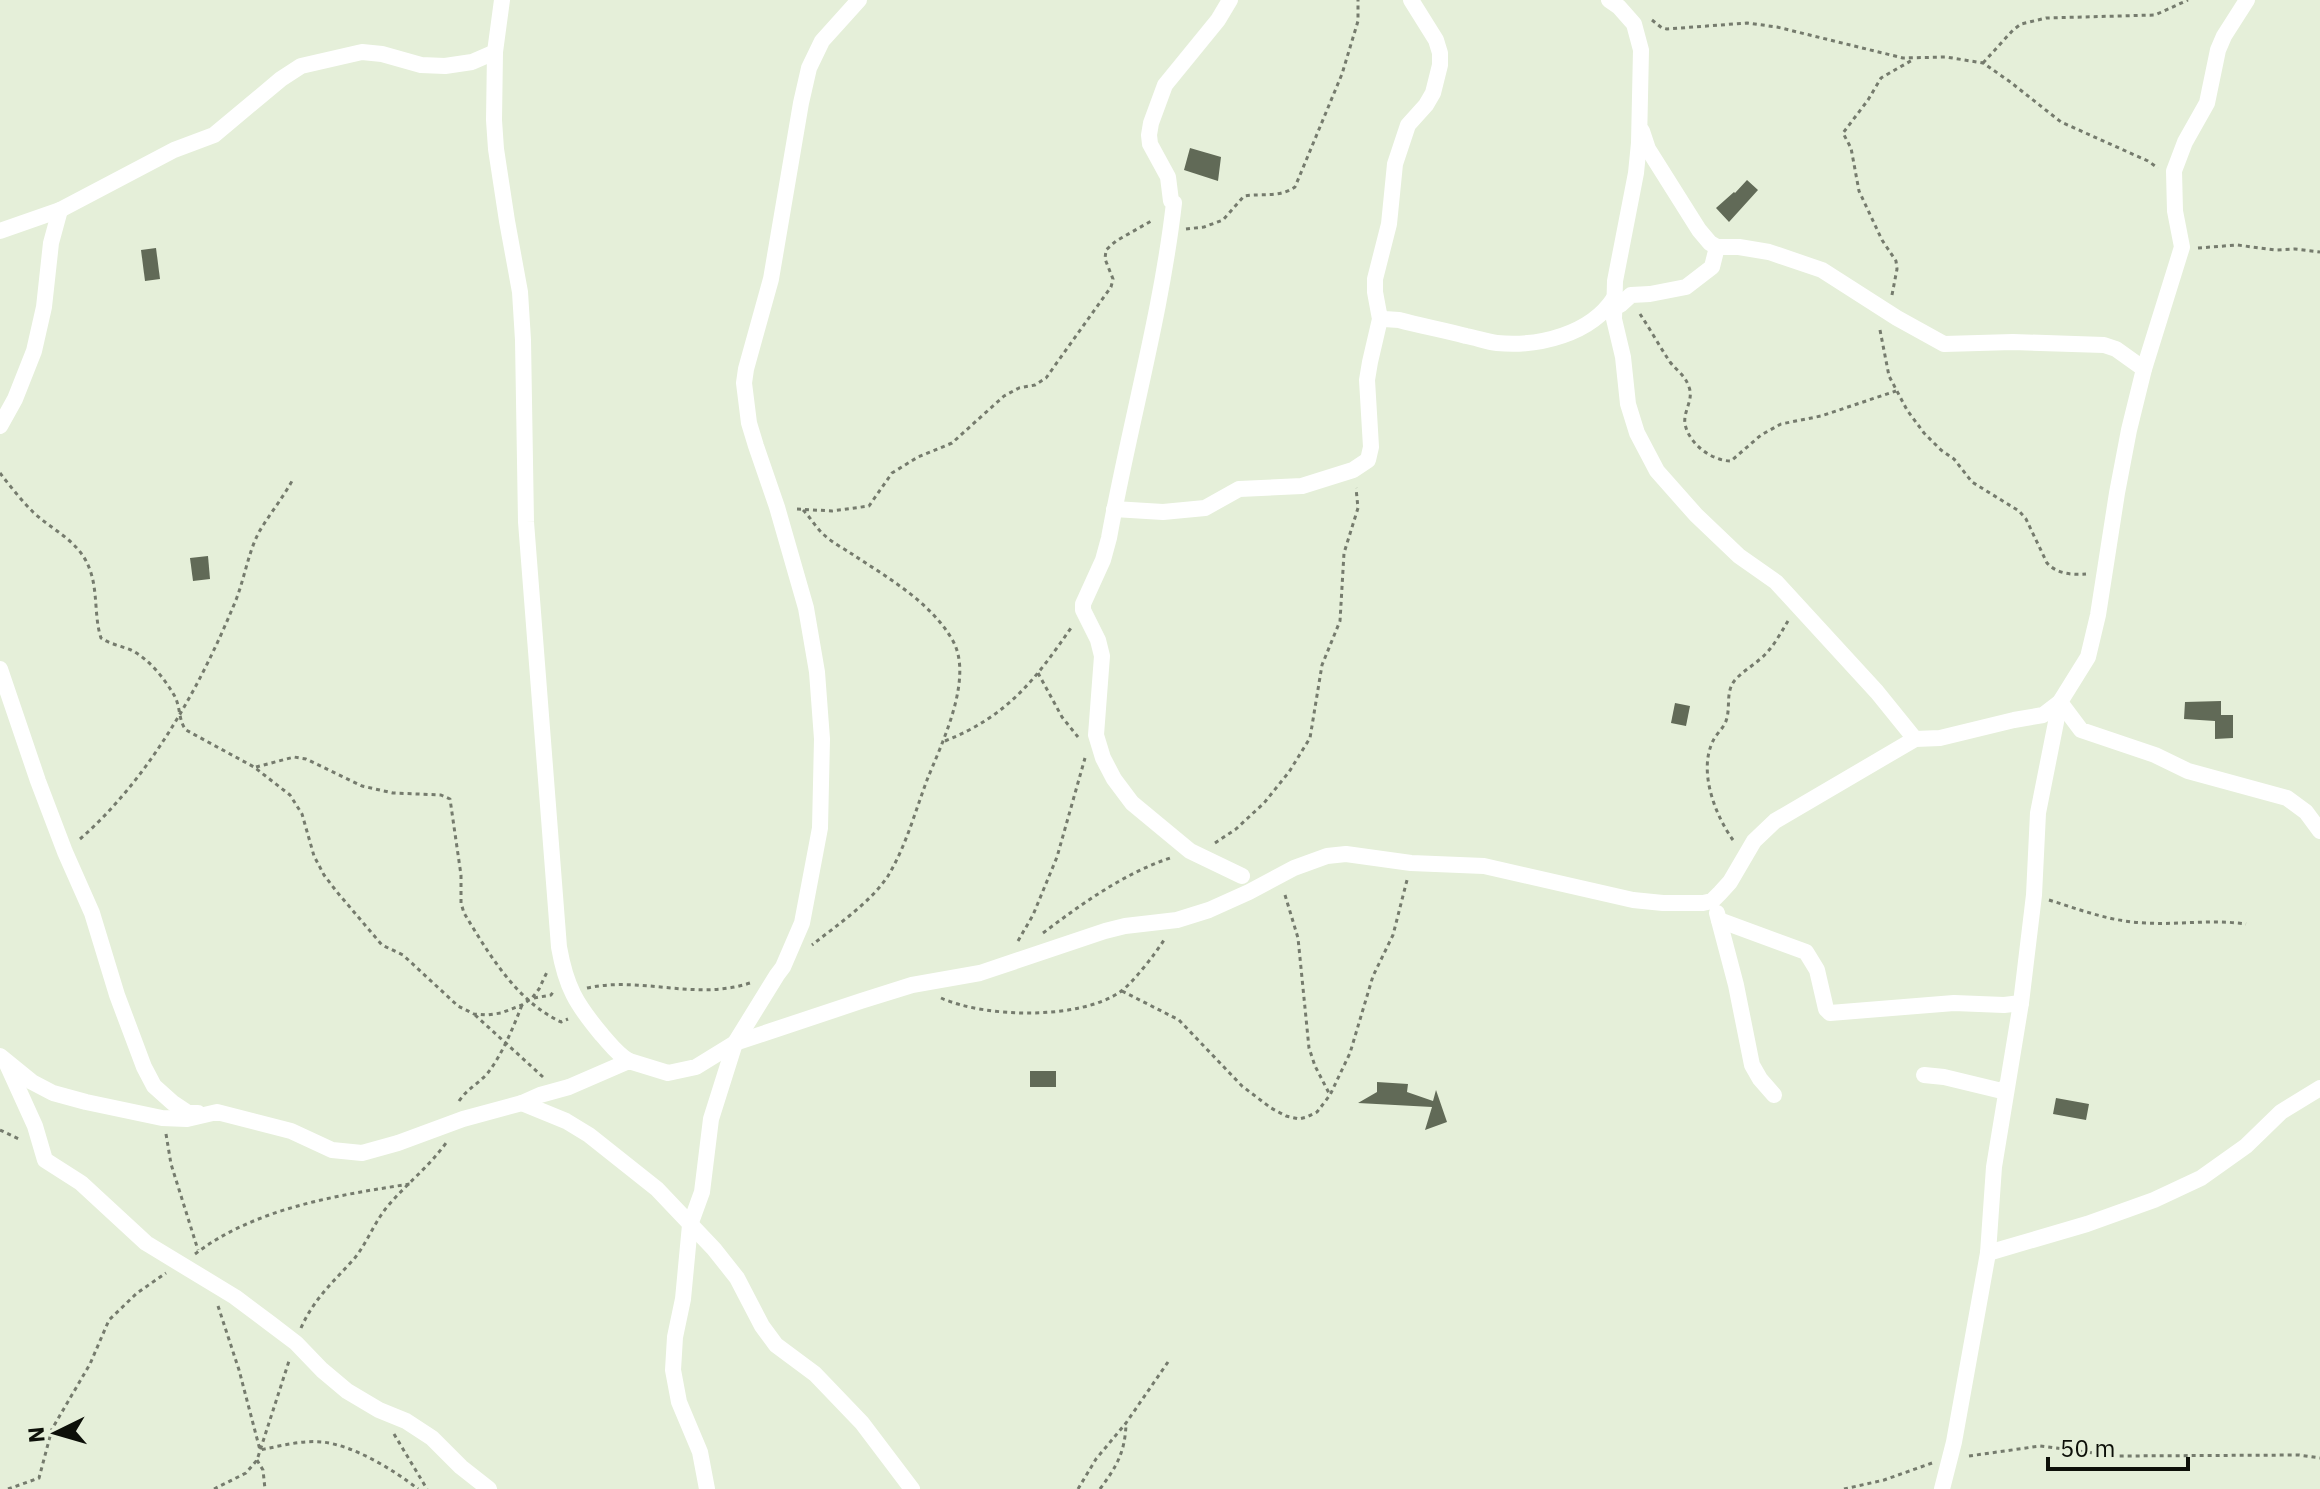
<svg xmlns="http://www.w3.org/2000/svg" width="2320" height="1489" font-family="'IBM Plex Sans',sans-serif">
	<rect width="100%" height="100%" fill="#e5efd9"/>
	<g fill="#616a57">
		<polygon points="1190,148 1221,157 1218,181 1184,170"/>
		<polygon points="1747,180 1758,190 1729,222 1716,208 1734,192 1735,193"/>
		<polygon points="156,248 160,279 145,281 141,250"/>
		<polygon points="208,556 210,579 193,581 190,558"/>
		<polygon points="2221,701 2221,715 2233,715 2233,738 2215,739 2215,721 2184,719 2185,702"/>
		<polygon points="1675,703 1690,706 1686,726 1671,723"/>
		<rect x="1030" y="1071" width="26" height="16"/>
		<polygon points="1377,1082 1408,1084 1407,1092 1433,1101 1436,1090 1447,1122 1425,1130 1432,1107 1358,1103 1377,1092"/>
		<polygon points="2056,1098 2089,1104 2086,1120 2053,1114"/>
	</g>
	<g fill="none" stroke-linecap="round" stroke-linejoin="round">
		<g stroke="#757b6d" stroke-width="3" stroke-dasharray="4 4" stroke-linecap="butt">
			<polyline points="1652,20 1662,28 1667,29 1747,23 1777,27 1903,58 1946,57 1983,63 2009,81 2061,122 2148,161 2158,168"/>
			<polyline points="1983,63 2013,30 2021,24 2046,18 2155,15 2188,0"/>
			<path d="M1186,229L1204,227L1223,220L1244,196C1263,193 1279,198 1295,187L1342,74L1358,21V0"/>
			<polyline points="2198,248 2237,245 2276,250 2295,249 2320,252"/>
			<polyline points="1892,295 1897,269 1896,261 1882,240 1859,191 1851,148 1843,133 1868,100 1881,78 1914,59"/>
			<path d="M1640,314C1650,329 1660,347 1670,362C1677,371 1685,375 1689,387C1694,400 1683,411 1685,424C1689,444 1712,461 1731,461L1761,435L1781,424L1821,416L1896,391"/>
			<path d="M1880,330L1889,376L1907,410L1924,433L1941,450L1954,459L1972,482L2019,511L2026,519L2047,563C2057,574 2072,575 2086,574"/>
			<path d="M0,473C10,486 21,500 33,512C53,531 80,541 90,570C98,592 94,617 101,638C110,644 121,646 131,650C149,659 164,678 174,695C181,707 178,720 186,730L254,767L290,795L302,814L314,856L324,875L337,892L382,945L403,955L458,1006L474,1014L487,1015L501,1013L522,1005L532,998L539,989L547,972"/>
			<polyline points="797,509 832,511 869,506 892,473 918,457 952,443 1004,396 1019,388 1035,385 1046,378 1111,287 1113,279 1105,259 1106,250 1116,241 1153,220"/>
			<path d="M803,510C810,517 815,526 822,533C831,542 843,548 852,554C888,578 931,602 953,641C974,679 941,745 927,780C915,812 906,846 888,876C870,903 837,925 812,945"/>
			<polyline points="1038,673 1062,717 1078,737"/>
			<path d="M945,741C1008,716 1036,679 1073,625"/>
			<path d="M256,767L294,757L306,759L362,786L393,793L441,795L450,799L461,875V903L464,913C489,954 516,1001 561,1022L568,1019"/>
			<path d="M80,839C148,780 199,689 233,607C244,583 247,555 259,532C269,515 282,499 292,481"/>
			<path d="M1733,840C1715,815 1698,771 1713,741C1716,734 1723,729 1726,721C1731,707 1725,692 1735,680C1742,672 1751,667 1759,660C1772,650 1780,634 1788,621"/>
			<polyline points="1215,843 1236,829 1264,803 1289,772 1310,738 1322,665 1340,621 1344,553 1358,508 1356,488"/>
			<polyline points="1285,895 1298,938 1309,1048 1315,1066 1330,1095"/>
			<path d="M2049,900C2081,910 2112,922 2146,923C2180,925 2212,919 2246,924"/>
			<path d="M1043,933C1083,903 1123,874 1170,858"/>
			<polyline points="1018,941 1033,915 1057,857 1085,758"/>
			<path d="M587,988C642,976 695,1001 750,983"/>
			<polyline points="1122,991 1179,1020 1242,1086 1271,1108 1286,1116 1299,1119 1307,1117 1317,1112 1330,1095 1350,1053 1373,976 1393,935 1407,880"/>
			<polyline points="534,998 551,995 553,992"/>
			<path d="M941,998C986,1018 1079,1020 1120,992C1132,984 1156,953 1164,940"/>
			<polyline points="475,1015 543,1077"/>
			<path d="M459,1101C468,1088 478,1084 487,1074C502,1055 513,1028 522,1005"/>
			<polyline points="0,1130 21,1140"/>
			<polyline points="166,1134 171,1164 198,1250"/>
			<path d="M195,1254C255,1208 338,1195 410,1184"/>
			<path d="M218,1306L239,1370L260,1450C280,1446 302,1440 322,1442C353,1445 394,1470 418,1489"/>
			<path d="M301,1328C313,1300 334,1281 354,1259C367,1243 374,1223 387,1207C406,1184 428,1168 446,1143"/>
			<polyline points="394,1434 427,1489"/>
			<polyline points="1969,1456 2040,1446 2118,1456 2299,1455 2320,1458"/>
			<polyline points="257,1460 263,1470 265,1489"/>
			<polyline points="8,1489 39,1478 52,1429 90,1364 109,1320 137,1293 166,1273"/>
			<polyline points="214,1489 246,1473 257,1460 289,1361"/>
			<polyline points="1078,1489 1096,1459 1126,1423 1168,1362"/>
			<path d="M1100,1489C1117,1466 1125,1452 1126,1424"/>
			<polyline points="1844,1489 1884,1480 1932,1463"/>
		</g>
		<g stroke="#fff" stroke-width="16">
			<path d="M502,0L495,52L494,120L496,149L507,221L520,292L523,340L526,522L559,947C566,987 576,1004 602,1035C611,1045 617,1054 629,1061"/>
			<path d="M1230,0L1218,20L1165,85L1151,123L1149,135L1150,144L1168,177L1171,201L1174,203C1161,316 1129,426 1109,538L1103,560L1083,604V610L1098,640L1102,656L1096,735L1103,758L1114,779L1132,803L1190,851L1242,876"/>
			<polyline points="1609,0 1619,7 1634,24 1641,50 1639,143 1636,173 1615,281 1614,319 1623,357 1628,404 1637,433 1657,471 1696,515 1739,556 1776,582 1877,692 1915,739"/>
			<polyline points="1642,131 1648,149 1699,230 1710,243 1717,247 1739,247 1769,252 1822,270 1897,318 1944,344 2013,342 2104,345 2116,349 2144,369"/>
			<polyline points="0,231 60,210 174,150 214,135 281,79 301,66 362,52 382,54 421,65 445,66 472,62 495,52"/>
			<path d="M1380,316L1384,319L1399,320C1421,326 1444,330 1466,336C1477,338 1487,342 1497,343C1539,347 1591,334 1614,298L1620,305L1631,295L1650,294L1686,287L1712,267L1717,247"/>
			<polyline points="0,426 15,399 34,351 44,307 51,243 60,210"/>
			<polyline points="1114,509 1163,512 1205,508 1239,489 1302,486 1353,470 1368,460 1371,447 1367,380 1370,362 1380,319 1375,292 1375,279 1389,224 1395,164 1408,125 1426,105 1433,93 1440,65 1440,53 1436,40 1411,0"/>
			<polyline points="0,669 38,781 65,852 92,913 117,995 144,1067 154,1086 173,1103 188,1113 198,1113"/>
			<polyline points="1717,913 1736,985 1752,1065 1760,1079 1774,1095"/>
			<polyline points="1719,920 1806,952 1817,970 1826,1009 1830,1013 1954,1003 2004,1005 2021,1003"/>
			<polyline points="0,1056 32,1082 53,1093 86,1102 162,1118 187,1119 217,1112 291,1131 332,1150 362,1153 398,1143 463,1119 522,1103 540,1095 569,1087 629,1061 668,1073 696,1067 735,1043 861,1001 912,985 980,973 1105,931 1125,926 1177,920 1209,910 1249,892 1294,868 1327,856 1346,854 1411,863 1484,866 1633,900 1663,903 1703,903 1712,901 1720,893 1730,882 1754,841 1775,821 1915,739 1940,738 2014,720 2043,715 2060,702 2081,730 2155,755 2188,771 2287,798 2306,812 2320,831"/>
			<polyline points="6,1062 35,1126 45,1160 81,1183 146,1243 235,1297 271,1324 296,1343 322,1370 347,1391 379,1410 406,1421 432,1438 461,1467 489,1489"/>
			<polyline points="1924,1075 1944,1077 2002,1091 2007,1085"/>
			<polyline points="522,1103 566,1121 589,1135 657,1189 714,1249 737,1278 762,1326 776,1345 815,1374 862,1423 912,1489"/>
			<polyline points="1988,1253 2087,1224 2154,1200 2201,1178 2246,1146 2281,1112 2320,1088"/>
			<polyline points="707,1489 700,1452 679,1402 673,1370 675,1337 683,1299 690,1225 702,1192 711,1119 735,1043 777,975 783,967 802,923 820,828 822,739 817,672 806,608 777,507 756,446 749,423 744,383 746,369 771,279 801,103 809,68 822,41 859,0"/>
			<polyline points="1942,1489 1954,1442 1988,1253 1994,1167 2021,1003 2034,895 2038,813 2060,702 2088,657 2098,615 2117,493 2129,430 2144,369 2182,247 2175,211 2174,171 2185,142 2207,103 2218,50 2224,36 2247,0"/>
		</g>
	</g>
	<g transform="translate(56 1433) rotate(265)" stroke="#e5efd9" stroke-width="6" paint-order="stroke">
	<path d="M0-6L14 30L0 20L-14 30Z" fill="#0d1009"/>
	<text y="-12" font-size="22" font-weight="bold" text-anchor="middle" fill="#0d1009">N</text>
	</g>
	<path d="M2048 1457v12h140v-12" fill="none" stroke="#0d1009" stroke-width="4"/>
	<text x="2060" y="1457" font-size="24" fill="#0d1009" stroke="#e5efd9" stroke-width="6" paint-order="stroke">50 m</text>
</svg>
